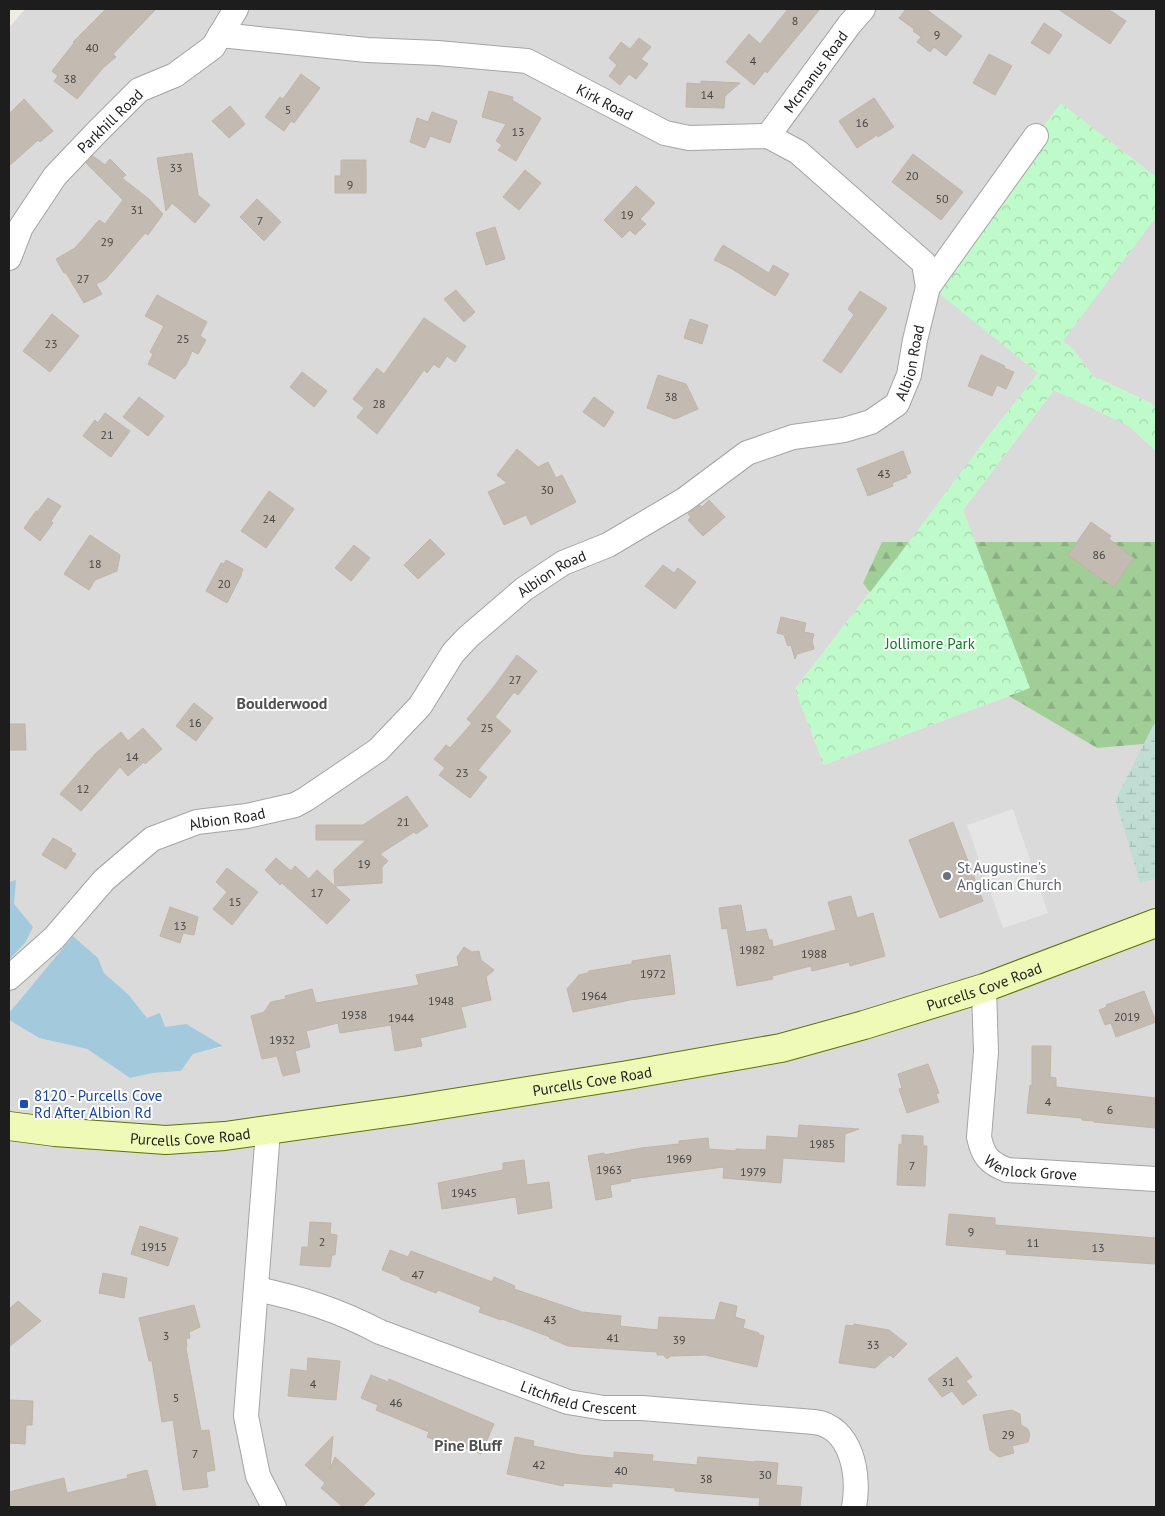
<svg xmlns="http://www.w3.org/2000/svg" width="1165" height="1516" font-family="'PT Sans',sans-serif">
	<defs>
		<pattern id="forest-firs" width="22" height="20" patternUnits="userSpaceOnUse" patternTransform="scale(1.25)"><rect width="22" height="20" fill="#a1ce97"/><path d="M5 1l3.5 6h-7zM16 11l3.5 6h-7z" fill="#8ab082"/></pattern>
		<pattern id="wetland-marsh" width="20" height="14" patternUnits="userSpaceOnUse" patternTransform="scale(1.25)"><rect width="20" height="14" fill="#bfddd3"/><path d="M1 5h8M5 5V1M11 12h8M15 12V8" fill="none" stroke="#a4bdb5"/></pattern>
		<pattern id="park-crowns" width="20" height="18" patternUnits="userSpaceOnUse" patternTransform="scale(1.25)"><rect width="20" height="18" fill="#bffaca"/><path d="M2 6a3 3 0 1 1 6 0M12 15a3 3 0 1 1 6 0" fill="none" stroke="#a4d6ad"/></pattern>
	</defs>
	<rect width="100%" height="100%" fill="#eeece3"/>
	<g fill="#dbdada">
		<polygon points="25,9 1156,9 1156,177 1061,104 940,294 1039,372 983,443 910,542 882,542 864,582 870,592 795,689 824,765 1009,696 1097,748 1144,744 1115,800 1140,882 1156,879 1156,1507 9,1507 9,1020 39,1038 87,1049 130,1078 153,1073 181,1071 193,1054 222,1047 165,1027 147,1018 128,994 104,973 98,958 73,936 9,1013 9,960 25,943 13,904 15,881 9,882 9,28"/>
		<polygon points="1156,217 1156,409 1151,403 1093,376 1074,350 1062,341"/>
		<polygon points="1054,390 1129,426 1156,451 1156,542 975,542 963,510"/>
	</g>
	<polygon fill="url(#forest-firs)" points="882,542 1156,542 1156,743 1097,748 900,632 863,583"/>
	<polygon fill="url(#wetland-marsh)" points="1156,720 1156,879 1140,883 1115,800"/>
	<polygon fill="url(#park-crowns)" points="1061,103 1156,177 1156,217 1063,341 1074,350 1093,376 1151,403 1156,409 1156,451 1129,426 1054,390 963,510 1030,688 824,765 795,689 902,551 983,443 1038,373 940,294 947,274 974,218"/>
	<polygon fill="#e5e5e5" points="1013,809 1048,913 1003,928 967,825"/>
	<g fill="#a3c9dd">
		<polygon points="16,880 14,904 33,927 25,943 9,960 9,882"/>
		<polygon points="73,936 98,958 104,973 128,994 147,1018 160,1013 165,1027 186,1024 223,1046 193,1054 181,1071 153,1073 130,1078 87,1049 39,1038 9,1020 9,1013"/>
	</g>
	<g fill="#c3bbb2" stroke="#c0b4a5">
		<polygon points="106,9 156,9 113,54 116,57 103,68 77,99 54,81 58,76 52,71 74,43 73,42"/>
		<polygon points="788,9 820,9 767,73 765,71 754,85 726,62 749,34 760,44"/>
		<polygon points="906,9 926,9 962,36 946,56 934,47 930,52 917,42 921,37 913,31 914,29 899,18"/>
		<polygon points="1058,9 1108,9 1126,21 1110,44"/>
		<polygon points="1044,23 1062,35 1049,54 1031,43"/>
		<polygon points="639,38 651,47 641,59 648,64 636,79 629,74 620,85 609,76 617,65 609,58 621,42 630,49"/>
		<polygon points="989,54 1012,66 995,95 973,83"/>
		<polygon points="301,74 320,88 294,123 291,121 284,131 265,117 280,97 283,99"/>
		<polygon points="701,81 740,83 725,96 724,108 686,107 687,83 701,84"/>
		<polygon points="489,91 513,97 512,100 541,118 516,161 498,150 502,145 496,141 506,124 482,117"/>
		<polygon points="874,98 894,127 878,137 877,135 857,148 839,121"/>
		<polygon points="24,99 53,131 40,142 38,140 9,166 9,114"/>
		<polygon points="230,106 245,124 229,138 212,121"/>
		<polygon points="432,112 457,121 450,143 430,136 425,148 410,142 417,118 428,122"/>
		<polygon points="192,153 198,195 210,205 195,223 172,203 166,211 157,158"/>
		<polygon points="913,154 963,192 941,220 892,182"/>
		<polygon points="93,156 105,165 110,159 126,175 122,178 149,199 163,214 148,235 145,233 106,279 96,284 102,294 84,303 66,273 64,273 56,259 75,248 99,220 105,224 123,200 86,163"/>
		<polygon points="341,160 366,160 366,193 335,193 335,176 341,176"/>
		<polygon points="525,170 541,183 519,210 503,197"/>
		<polygon points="636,186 655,203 640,219 646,224 635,235 630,230 622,238 604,220"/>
		<polygon points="257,199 281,222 264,241 240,217"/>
		<polygon points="495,227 505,259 486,265 476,233"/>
		<polygon points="723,245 769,273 773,265 789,274 775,296 732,269 714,260"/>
		<polygon points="456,290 475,312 464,322 444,299"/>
		<polygon points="860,291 887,308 841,373 823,361 854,315 848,309"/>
		<polygon points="157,295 207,322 200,336 206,340 198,354 192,351 186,365 180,371 175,379 148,364 153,354 150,352 164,326 145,316"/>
		<polygon points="52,314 79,336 50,372 23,351"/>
		<polygon points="424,318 466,346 455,362 447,356 439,368 434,364 427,373 424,370 377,434 357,417 364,408 353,399 377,368 384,374"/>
		<polygon points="690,319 708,325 702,344 684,338"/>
		<polygon points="981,355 1005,366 1004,368 1014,372 1006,389 997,385 992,396 968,386"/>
		<polygon points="302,372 327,391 314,407 290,387"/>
		<polygon points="658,375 686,384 698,409 675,419 647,408"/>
		<polygon points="139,397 164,416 148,436 123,417"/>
		<polygon points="594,397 614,412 604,427 583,412"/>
		<polygon points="105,413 130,431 111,457 83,436 95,420 98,423"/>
		<polygon points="517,449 538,467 548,462 556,478 562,475 576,502 531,525 526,515 504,525 488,492 507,483 497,475"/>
		<polygon points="903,451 911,473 906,475 907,477 892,483 893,486 868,496 857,469"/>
		<polygon points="269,491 294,509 266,548 241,531"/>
		<polygon points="48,498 61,506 51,521 53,523 40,541 24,528 36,511 37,512"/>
		<polygon points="709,500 725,517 703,536 688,520 691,517 688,514 700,505 702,507"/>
		<polygon points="1091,522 1111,536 1109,539 1134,558 1114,587 1086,569 1087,568 1068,555"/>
		<polygon points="90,535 120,555 117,571 95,580 89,590 64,574"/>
		<polygon points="430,539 445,554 418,579 404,565"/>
		<polygon points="354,545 370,558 351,581 335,568"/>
		<polygon points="226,560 243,569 241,574 242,574 227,603 206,591 221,563 224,564"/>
		<polygon points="663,565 674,573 678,568 696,582 675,609 645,586"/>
		<polygon points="781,617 806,623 804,632 814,634 812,641 814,649 797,654 795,659 791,645 788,646 784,635 777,633"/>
		<polygon points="517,655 537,671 518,695 514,692 495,717 511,731 478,770 487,777 470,798 439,775 445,768 434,759 446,745 450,748 472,723 467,719 492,689"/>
		<polygon points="194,703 213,718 196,741 176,726"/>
		<polygon points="9,724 25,724 26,750 9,750"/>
		<polygon points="143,728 162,749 145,764 144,762 128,776 120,767 81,811 60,794 96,753 121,732 128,741"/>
		<polygon points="407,796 428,826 416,834 414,832 380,854 388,861 382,867 382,883 335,886 334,870 366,840 316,840 316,825 363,825"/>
		<polygon points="953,822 983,901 940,918 909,840"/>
		<polygon points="53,838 72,849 71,851 76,854 66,869 42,855"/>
		<polygon points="276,858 291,871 295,866 309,879 317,870 350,900 327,924 282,883 280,885 265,870"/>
		<polygon points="227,868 258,892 232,925 213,909 227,892 216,882"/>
		<polygon points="851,896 857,918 873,913 885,956 850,966 849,962 812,971 811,966 772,976 773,979 737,986 727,928 722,929 719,908 741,905 746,932 766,929 769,940 772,940 773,947 836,930 828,902"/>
		<polygon points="170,907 198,917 194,935 183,933 180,943 160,936"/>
		<polygon points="464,947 472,952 479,951 481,960 494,970 486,977 491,1000 461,1007 466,1027 420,1038 422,1046 395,1051 391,1025 340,1033 338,1023 306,1031 310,1047 295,1051 300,1072 283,1076 277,1056 262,1059 251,1016 264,1012 271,1002 286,999 285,996 312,989 316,1003 419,985 416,975 459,966 457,957"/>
		<polygon points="670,955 675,994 630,1000 573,1012 567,989 579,975 588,973 589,971 632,964 632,961"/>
		<polygon points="1144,991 1156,1022 1116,1037 1111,1023 1105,1025 1099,1010 1107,1007 1106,1005"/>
		<polygon points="1032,1046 1051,1046 1050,1077 1056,1078 1056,1087 1156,1098 1156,1128 1094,1122 1094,1121 1082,1120 1082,1118 1027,1113 1030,1085 1032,1086"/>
		<polygon points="928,1064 939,1093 936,1094 939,1102 907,1113 899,1089 902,1088 898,1074"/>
		<polygon points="799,1125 859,1129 845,1134 844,1162 783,1158 781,1183 723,1178 724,1167 630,1179 631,1181 610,1185 612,1197 596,1200 588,1156 604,1153 604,1155 641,1148 679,1144 679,1141 708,1138 709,1149 736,1151 736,1149 766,1150 767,1136 798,1138"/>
		<polygon points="902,1135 923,1136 923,1146 927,1146 925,1186 897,1185 899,1144 902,1145"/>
		<polygon points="524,1160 527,1185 549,1182 552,1208 518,1214 516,1197 442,1209 438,1183 503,1170 503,1163"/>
		<polygon points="949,1214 995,1218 995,1225 1156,1238 1156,1264 1006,1254 1007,1250 946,1245"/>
		<polygon points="310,1222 331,1223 330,1234 337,1235 335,1255 332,1255 330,1267 300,1265 302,1247 308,1247"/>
		<polygon points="140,1226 178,1238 168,1266 131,1254"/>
		<polygon points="390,1250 408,1257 411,1251 492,1282 494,1277 515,1286 514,1289 582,1312 621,1316 620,1326 658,1330 659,1317 715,1320 720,1302 737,1306 735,1317 745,1320 743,1328 759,1333 759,1335 764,1336 757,1367 705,1355 671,1356 667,1359 663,1355 657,1355 657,1352 568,1346 549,1338 550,1337 502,1319 501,1320 479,1312 481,1307 438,1290 436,1293 400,1279 400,1277 382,1270"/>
		<polygon points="103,1273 127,1278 124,1298 99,1293"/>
		<polygon points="18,1301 41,1321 9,1347 9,1309"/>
		<polygon points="194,1305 200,1327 189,1332 190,1338 186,1339 187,1346 186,1348 201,1431 209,1430 215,1470 206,1472 208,1487 183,1490 173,1420 162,1422 152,1361 149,1361 139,1318"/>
		<polygon points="854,1324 889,1330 907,1344 893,1358 890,1355 875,1368 839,1363 846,1325 853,1326"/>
		<polygon points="957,1357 972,1377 966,1381 977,1395 963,1405 952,1391 942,1397 928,1379"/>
		<polygon points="308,1358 340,1361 336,1400 288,1396 291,1369 307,1371"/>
		<polygon points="371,1375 388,1382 389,1379 494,1424 481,1454 449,1441 447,1445 427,1437 429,1432 376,1410 378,1405 361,1398"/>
		<polygon points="9,1400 33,1401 32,1425 26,1425 25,1444 9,1443"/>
		<polygon points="1012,1410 1020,1414 1021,1425 1028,1429 1030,1435 1028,1442 1012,1446 1014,1453 999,1457 990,1450 983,1415"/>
		<polygon points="333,1436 330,1469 335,1457 375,1494 362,1507 343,1507 321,1488 325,1483 305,1465"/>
		<polygon points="515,1437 534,1441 533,1446 580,1455 614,1458 614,1452 653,1455 652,1461 697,1465 698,1457 755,1462 755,1461 778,1463 776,1485 802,1487 800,1507 759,1507 760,1498 675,1491 675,1488 612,1483 612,1487 564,1483 563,1486 507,1474"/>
		<polygon points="147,1470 156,1507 9,1507 9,1492 64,1478 67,1493 128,1478 127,1475"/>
	</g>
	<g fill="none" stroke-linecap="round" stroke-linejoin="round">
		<g stroke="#a4a4a4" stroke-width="26">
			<g id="minor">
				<path id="s1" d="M220,35L367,50L438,53L527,61L665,133L689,138L768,136L798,152L924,263L928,287"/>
				<path id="s2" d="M768,136L849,25L863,9"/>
				<polyline points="9,258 21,227 55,176 96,133 139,90 175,75 213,47 236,9"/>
				<path id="s3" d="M9,978L54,938L104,880L152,839L197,822L247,816L295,805L306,799L378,750L420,706L453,653L468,637L524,589L563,563L608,545L684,500L747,453L793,437L844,430L871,422L897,404L909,375L915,340L928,287L1036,136"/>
				<path id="s4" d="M984,988L986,1052L979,1137C983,1156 989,1163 1007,1170L1156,1179"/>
				<polyline points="268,1131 246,1416 258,1476 274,1507"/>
				<path id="s5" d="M257,1289C303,1299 338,1310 380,1332L568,1402L604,1408H642L814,1422C852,1426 860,1476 854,1507"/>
			</g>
		</g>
		<g stroke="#5b7404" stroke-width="30">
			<g id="secondary">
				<path id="s6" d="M9,1126L55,1132L166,1140L225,1136L409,1110L628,1075L781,1048L864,1025L984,988L1156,923"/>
			</g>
		</g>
		<use href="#minor" stroke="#fff" stroke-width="24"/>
		<use href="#secondary" stroke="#eefab6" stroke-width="28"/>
	</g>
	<circle fill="#6b7280" stroke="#fff" stroke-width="2" cx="947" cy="876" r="5"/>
	<rect fill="#1a4fb4" stroke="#fff" stroke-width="2" x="19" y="1099" width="10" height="10" rx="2.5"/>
	<g text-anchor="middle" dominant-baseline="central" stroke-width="4" stroke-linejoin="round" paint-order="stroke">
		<g font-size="12" fill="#464442">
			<text x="795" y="20">8</text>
			<text x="937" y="34">9</text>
			<text x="92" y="47">40</text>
			<text x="753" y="60">4</text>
			<text x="70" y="78">38</text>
			<text x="707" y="94">14</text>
			<text x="288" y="109">5</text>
			<text x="862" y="122">16</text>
			<text x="518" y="131">13</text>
			<text x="176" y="167">33</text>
			<text x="912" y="175">20</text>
			<text x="350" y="184">9</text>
			<text x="942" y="198">50</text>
			<text x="137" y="209">31</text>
			<text x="627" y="214">19</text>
			<text x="260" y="220">7</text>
			<text x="107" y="241">29</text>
			<text x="83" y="278">27</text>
			<text x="183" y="338">25</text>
			<text x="51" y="343">23</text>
			<text x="671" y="396">38</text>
			<text x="379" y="403">28</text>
			<text x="107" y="434">21</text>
			<text x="884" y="473">43</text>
			<text x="547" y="489">30</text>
			<text x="269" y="518">24</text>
			<text x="1099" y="554">86</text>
			<text x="95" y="563">18</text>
			<text x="224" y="583">20</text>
			<text x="515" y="679">27</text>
			<text x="195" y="722">16</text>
			<text x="487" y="727">25</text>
			<text x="132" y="756">14</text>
			<text x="462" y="772">23</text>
			<text x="83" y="788">12</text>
			<text x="403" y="821">21</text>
			<text x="364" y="863">19</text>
			<text x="317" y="892">17</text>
			<text x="235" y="901">15</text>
			<text x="180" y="925">13</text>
			<text x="752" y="949">1982</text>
			<text x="814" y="953">1988</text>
			<text x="653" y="973">1972</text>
			<text x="594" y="995">1964</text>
			<text x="441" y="1000">1948</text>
			<text x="354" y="1014">1938</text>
			<text x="1127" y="1016">2019</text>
			<text x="401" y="1017">1944</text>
			<text x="282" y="1039">1932</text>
			<text x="1048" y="1101">4</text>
			<text x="1110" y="1109">6</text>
			<text x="822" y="1143">1985</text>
			<text x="679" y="1158">1969</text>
			<text x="912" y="1165">7</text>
			<text x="609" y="1169">1963</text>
			<text x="753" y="1171">1979</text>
			<text x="464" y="1192">1945</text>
			<text x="971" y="1231">9</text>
			<text x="322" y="1241">2</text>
			<text x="1033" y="1242">11</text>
			<text x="154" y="1246">1915</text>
			<text x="1098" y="1247">13</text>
			<text x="418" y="1274">47</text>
			<text x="550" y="1319">43</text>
			<text x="166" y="1335">3</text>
			<text x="613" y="1337">41</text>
			<text x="679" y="1339">39</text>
			<text x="873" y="1344">33</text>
			<text x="948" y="1381">31</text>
			<text x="313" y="1383">4</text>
			<text x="176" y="1397">5</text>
			<text x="396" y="1402">46</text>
			<text x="1008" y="1434">29</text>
			<text x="195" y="1453">7</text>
			<text x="539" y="1464">42</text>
			<text x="621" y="1470">40</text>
			<text x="765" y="1474">30</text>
			<text x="706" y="1478">38</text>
		</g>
		<g font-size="15" fill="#1d1d1d" stroke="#fff">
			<text stroke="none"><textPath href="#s2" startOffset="80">Mcmanus Road</textPath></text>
			<text stroke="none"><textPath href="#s1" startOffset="396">Kirk Road</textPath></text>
			<text transform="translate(110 121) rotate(-44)">Parkhill Road</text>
			<text stroke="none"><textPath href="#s3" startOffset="1132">Albion Road</textPath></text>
			<text stroke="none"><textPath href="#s3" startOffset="698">Albion Road</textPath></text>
			<text stroke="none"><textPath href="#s3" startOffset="278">Albion Road</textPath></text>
			<text stroke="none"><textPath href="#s6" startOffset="992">Purcells Cove Road</textPath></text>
			<text stroke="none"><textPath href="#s6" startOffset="588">Purcells Cove Road</textPath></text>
			<text stroke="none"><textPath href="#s6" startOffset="182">Purcells Cove Road</textPath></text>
			<text stroke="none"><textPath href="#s4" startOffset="218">Wenlock Grove</textPath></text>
			<text stroke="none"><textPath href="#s5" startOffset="341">Litchfield Crescent</textPath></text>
		</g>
		<g font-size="15" fill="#0a7c21" stroke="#fff">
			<text x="930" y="643">Jollimore Park</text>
		</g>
		<g font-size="15" fill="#5b616d" stroke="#fff" text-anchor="start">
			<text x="957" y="867">St Augustine's<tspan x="957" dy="17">Anglican Church</tspan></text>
		</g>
		<g font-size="15" fill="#164399" stroke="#fff" text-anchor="start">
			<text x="34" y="1095">8120 - Purcells Cove<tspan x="34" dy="17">Rd After Albion Rd</tspan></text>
		</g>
		<g font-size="16" font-weight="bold" fill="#505050" stroke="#fff">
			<text x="282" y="703">Boulderwood</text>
			<text x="468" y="1445">Pine Bluff</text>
		</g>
	</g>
	<rect width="1165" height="1516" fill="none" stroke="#1d1d1d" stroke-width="20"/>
</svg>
